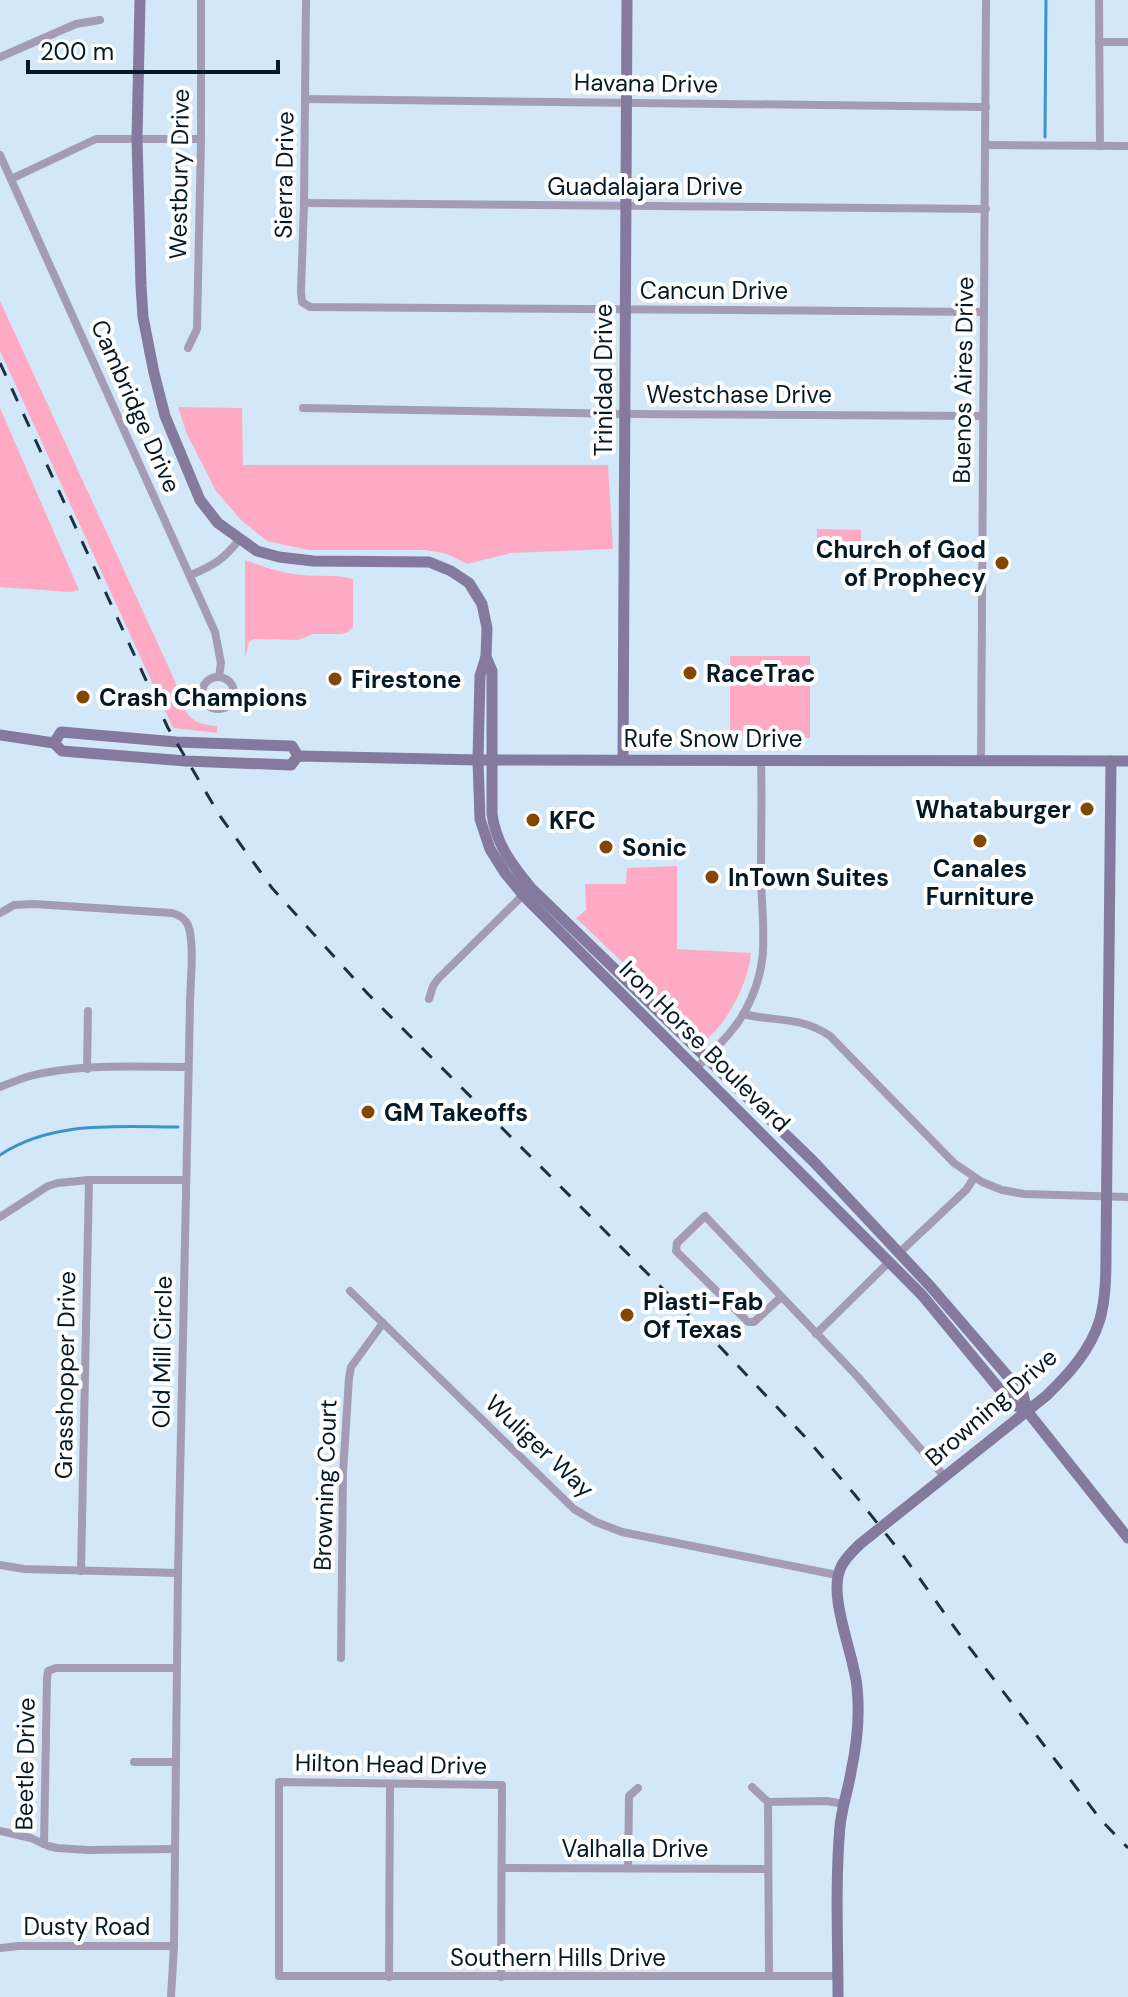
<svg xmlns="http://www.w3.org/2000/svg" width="1128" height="1997" font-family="'DM Sans',sans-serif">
	<rect width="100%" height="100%" fill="#d2e8f8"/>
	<g fill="#ffaac4">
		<path d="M0,301L175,681C185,708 183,724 217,726V733L173,728L0,351Z"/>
		<polygon points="178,407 242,408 243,465 608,465 613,549 511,553 467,564 447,554 426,550 308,550 267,541 242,521 216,491 187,434"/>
		<polygon points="0,408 79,590 69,592 0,587"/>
		<polygon points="817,529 861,530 861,552 817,552"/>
		<path d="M245,560C265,567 280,573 302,575C320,577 336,574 353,579V627L348,632L341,634H313L298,640L254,639L249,642L245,658Z"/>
		<polygon points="730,656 810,656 810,738 730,735"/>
		<path d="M677,866V949L751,953C749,980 729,1021 707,1039L700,1036L576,918L586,910L585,884H626L627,868Z"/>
	</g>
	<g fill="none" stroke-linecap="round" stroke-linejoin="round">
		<g stroke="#3a94cb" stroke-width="3">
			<polyline points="1045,137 1046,0"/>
			<path d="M0,1155C53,1120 118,1127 178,1127"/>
		</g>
		<g stroke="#a49cb5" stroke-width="8">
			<polyline points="306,0 304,203 301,292 302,302 310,307 984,312"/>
			<polyline points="1099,0 1100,146"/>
			<polyline points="1099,42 1128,42"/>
			<polyline points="0,57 76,24 100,20"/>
			<polyline points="305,99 986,107"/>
			<polyline points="987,145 1128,146"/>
			<polyline points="0,155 215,632 221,663 219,677"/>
			<polyline points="11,179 96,139 201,139"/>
			<polyline points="304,203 986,209"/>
			<polyline points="188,348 197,329 201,139 201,0"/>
			<polyline points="303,408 625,414 983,416"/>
			<path d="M191,575C214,565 223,560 239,540"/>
			<circle cx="218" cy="693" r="16"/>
			<polyline points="981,760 986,0"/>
			<path d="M0,913L14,905L34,904L172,913C179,915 185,918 188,925C195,943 190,985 190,1005L178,1573L174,1946L171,1997"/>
			<polyline points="429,999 433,986 438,979 524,894"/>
			<path d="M743,1014C776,1022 801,1016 830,1036L954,1163L982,1182L1002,1190L1024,1194L1128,1197"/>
			<polyline points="87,1069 88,1011"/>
			<path d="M696,1069C713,1050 732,1034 744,1013C773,961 761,926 761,870C761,834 762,797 761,760"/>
			<path d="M0,1087C10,1083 20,1079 30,1076C79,1063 138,1067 188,1067"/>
			<polyline points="0,1217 48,1186 58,1183 89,1180 186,1180"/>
			<polyline points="899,1253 966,1190 974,1178"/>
			<polyline points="350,1291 574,1509 596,1522 622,1532 837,1575"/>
			<polyline points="781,1297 754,1322 748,1322 676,1251 677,1243 705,1216 857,1376 944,1476"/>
			<polyline points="816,1334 889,1262"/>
			<polyline points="0,1565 24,1569 178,1573"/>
			<polyline points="81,1571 89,1180"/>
			<polyline points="341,1658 343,1473 349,1378 351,1367 383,1323"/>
			<polyline points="134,1762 176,1762"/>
			<polyline points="752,1787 768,1802"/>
			<polyline points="768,1802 769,1976"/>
			<polyline points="768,1802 827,1801 844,1804"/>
			<polyline points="0,1831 31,1838 48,1846 57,1848 88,1850 175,1849"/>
			<polyline points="44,1844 47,1679 48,1671 56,1668 177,1668"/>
			<polyline points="628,1867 629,1796 638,1788"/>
			<polyline points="502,1868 768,1869"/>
			<polyline points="0,1948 19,1946 174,1946"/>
			<polyline points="389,1977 390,1784"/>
			<polyline points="501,1977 502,1785 279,1782 279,1976 838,1976"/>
		</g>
		<g stroke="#85799d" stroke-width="11">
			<polyline points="140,0 137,139 141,286 143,317 154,373 165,416 200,500 218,523 257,551 279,557 313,561 429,562 451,571 469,583 482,604 487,628 486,657 480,676 478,760 480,819 490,849 505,873 523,895 922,1295 1011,1403 1027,1411 1128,1538"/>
			<path d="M486,657L492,671V814C496,844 512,865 531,888L813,1161L930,1286L1023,1394L1027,1411"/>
			<polyline points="0,735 54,743 62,751 186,761 291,765 298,756 478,760 1128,761"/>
			<polyline points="54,743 61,732 176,742 292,746 298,756"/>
			<polyline points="623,760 627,0"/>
			<path d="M838,1997C838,1940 835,1883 840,1826C842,1807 848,1790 851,1772C857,1744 860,1715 857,1687C854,1654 827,1595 841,1567C845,1558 853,1551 860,1544L1046,1396C1068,1375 1091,1350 1100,1319C1106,1297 1106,1273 1106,1250L1111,761"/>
		</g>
		<polyline stroke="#1b313f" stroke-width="3" stroke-dasharray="14 14" stroke-linecap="butt" points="0,363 168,728 220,816 272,888 368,994 706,1332 807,1439 855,1495 905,1558 960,1635 1101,1820 1128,1848"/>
	</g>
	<g fill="#834702" stroke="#fff" stroke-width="3">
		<circle cx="1002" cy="563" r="8"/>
		<circle cx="690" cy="673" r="8"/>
		<circle cx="335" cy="679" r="8"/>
		<circle cx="83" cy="697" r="8"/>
		<circle cx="1087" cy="809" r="8"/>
		<circle cx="533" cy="820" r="8"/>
		<circle cx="980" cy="841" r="8"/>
		<circle cx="606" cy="847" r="8"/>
		<circle cx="712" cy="877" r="8"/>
		<circle cx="368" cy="1112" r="8"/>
		<circle cx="627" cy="1315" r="8"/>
	</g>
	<g text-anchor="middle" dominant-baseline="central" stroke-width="8" stroke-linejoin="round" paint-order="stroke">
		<g font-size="24" fill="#031927" stroke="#fff">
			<text transform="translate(646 83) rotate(1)">Havana Drive</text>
			<text transform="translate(179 174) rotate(-89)">Westbury Drive</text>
			<text transform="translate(284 175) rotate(-89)">Sierra Drive</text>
			<text x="645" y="186">Guadalajara Drive</text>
			<text x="714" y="290">Cancun Drive</text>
			<text transform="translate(603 380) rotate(-90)">Trinidad Drive</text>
			<text transform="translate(963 380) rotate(-89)">Buenos Aires Drive</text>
			<text x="739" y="394">Westchase Drive</text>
			<text transform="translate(136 406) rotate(66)">Cambridge Drive</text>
			<text x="713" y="738">Rufe Snow Drive</text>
			<text transform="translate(705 1046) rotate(45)">Iron Horse Boulevard</text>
			<text transform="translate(162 1352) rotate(-89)">Old Mill Circle</text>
			<text transform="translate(65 1375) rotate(-89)">Grasshopper Drive</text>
			<text transform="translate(991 1407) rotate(-41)">Browning Drive</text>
			<text transform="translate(540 1446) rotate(43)">Wuliger Way</text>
			<text transform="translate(325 1485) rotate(-88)">Browning Court</text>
			<text transform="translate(25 1764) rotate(-89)">Beetle Drive</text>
			<text transform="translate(391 1764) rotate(1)">Hilton Head Drive</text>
			<text x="635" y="1848">Valhalla Drive</text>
			<text x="87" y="1926">Dusty Road</text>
			<text x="558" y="1957">Southern Hills Drive</text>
		</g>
		<g font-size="24" font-weight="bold" fill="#031927" stroke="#fff" text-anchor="start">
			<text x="986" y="549" text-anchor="end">Church of God<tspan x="986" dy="28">of Prophecy</tspan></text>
			<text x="706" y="673">RaceTrac</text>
			<text x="351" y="679">Firestone</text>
			<text x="99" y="697">Crash Champions</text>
			<text x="1071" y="809" text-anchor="end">Whataburger</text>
			<text x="549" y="820">KFC</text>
			<text x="622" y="847">Sonic</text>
			<text x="980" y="868" text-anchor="middle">Canales<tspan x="980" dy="28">Furniture</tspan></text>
			<text x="728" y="877">InTown Suites</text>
			<text x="384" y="1112">GM Takeoffs</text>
			<text x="643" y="1301">Plasti-Fab<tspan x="643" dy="28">Of Texas</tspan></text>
		</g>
	</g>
	<path d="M28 60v12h250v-12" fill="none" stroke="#031927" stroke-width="4"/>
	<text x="40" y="60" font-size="24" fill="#031927" stroke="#ffffff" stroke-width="6" paint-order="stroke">200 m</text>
</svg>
